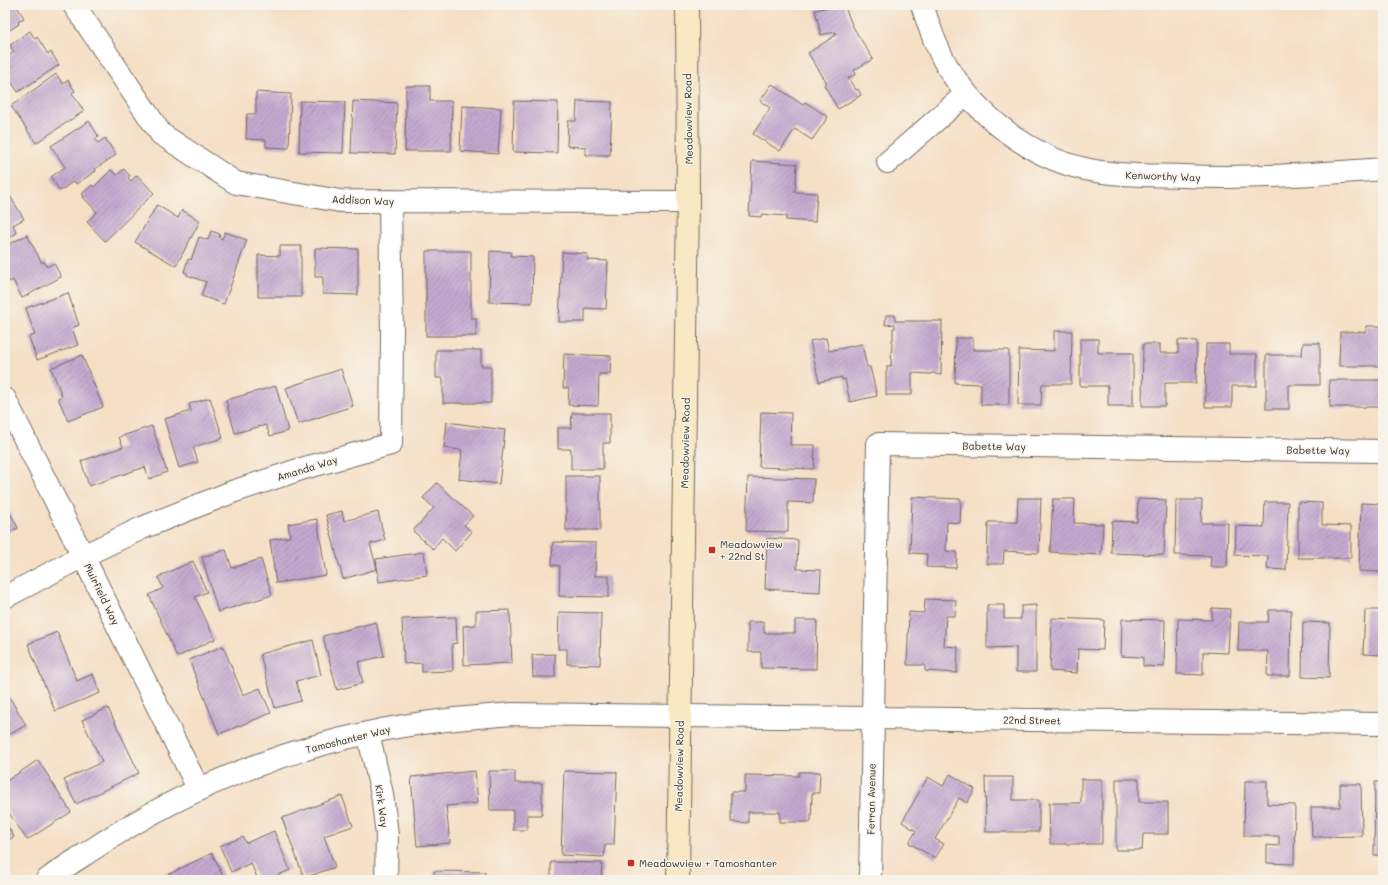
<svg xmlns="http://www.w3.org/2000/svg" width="1388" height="885" font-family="Mali,sans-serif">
	<defs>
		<pattern id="building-hatch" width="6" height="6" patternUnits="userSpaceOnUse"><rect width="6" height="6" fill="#c4a9d0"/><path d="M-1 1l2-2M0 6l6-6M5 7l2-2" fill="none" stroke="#9f8aa9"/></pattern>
	</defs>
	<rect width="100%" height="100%" fill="#f7f3e8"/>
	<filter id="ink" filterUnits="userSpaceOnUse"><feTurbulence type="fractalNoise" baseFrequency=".025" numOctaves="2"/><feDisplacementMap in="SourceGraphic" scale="8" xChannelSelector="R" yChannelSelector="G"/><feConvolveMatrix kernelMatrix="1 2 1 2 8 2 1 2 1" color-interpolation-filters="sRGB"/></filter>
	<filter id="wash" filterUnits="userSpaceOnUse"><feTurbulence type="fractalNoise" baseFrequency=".012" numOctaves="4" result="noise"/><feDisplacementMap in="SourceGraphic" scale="16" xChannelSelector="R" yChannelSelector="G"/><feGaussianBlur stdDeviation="0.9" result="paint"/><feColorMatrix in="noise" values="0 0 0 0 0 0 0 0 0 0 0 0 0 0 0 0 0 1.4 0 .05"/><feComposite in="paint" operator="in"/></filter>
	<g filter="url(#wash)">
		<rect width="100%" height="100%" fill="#f5dfc5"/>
		<g id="blocks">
			<g fill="url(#building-hatch)">
				<polygon points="5,5 16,5 24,18 18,22 19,24 5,33"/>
				<polygon points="838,5 844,5 853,27 873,59 854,70 856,74 848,78 856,90 858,89 861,95 838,109 824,85 827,83 808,53 836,35 836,32 821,35 815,10"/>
				<polygon points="30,31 35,39 37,37 48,54 51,52 59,65 18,92 8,77 11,75 5,67 5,58 14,52 10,45"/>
				<polygon points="56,74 63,84 68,80 75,91 72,93 84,111 36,143 11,106"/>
				<polygon points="772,84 803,105 805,102 828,117 812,140 795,129 780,151 753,134 770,108 760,101"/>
				<polygon points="406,86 430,86 430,101 452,101 451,151 405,151"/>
				<polygon points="256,92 291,94 289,148 266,147 266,140 246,139 247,114 256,114"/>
				<polygon points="300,101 345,102 343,153 299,152"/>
				<polygon points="353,101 397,103 395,154 351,153"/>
				<polygon points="514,101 558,102 557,153 513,152"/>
				<polygon points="577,101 612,102 610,155 586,155 586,147 567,146 568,121 576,121"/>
				<polygon points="462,106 501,108 498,154 460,151"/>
				<polygon points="89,121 99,137 95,139 98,143 105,138 116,155 95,169 96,171 76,184 74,181 60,191 51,177 65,167 51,146"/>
				<polygon points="752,161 797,164 795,192 817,193 815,222 786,220 786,216 762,214 761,217 749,216"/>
				<polygon points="124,169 130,176 128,178 131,181 137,175 154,193 105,241 87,222 97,212 83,197 84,196 82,194 92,185 94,187 111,170 117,175"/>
				<polygon points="10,196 24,219 13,225 17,233 5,240 5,199"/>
				<polygon points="157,205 178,218 182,210 200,221 176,266 135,242"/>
				<polygon points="211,231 220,234 219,237 222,239 225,232 247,240 224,304 201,296 206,282 187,275 187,273 184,272 188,259 191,260 199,237 208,240"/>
				<polygon points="27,235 42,263 44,261 47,267 54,263 61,277 22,298 13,280 9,282 5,273 5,246"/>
				<polygon points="280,246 301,246 301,297 258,297 258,255 280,256"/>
				<polygon points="315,248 358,249 358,295 323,294 323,277 315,277"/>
				<polygon points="426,251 471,251 471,318 476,318 476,336 426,336"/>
				<polygon points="490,251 511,252 511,256 533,257 532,303 489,302"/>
				<polygon points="562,252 588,254 587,260 608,261 606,309 585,308 585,322 559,322"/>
				<polygon points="68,293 79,325 72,328 78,345 37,360 29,337 35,335 26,308"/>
				<polygon points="886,315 895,315 895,321 942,321 941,375 935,374 935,373 931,373 931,374 912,373 912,395 886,395 886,372 887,372 887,366 891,366 892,340 893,340 893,328 895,328 895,324 885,325"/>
				<polygon points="1366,326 1383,326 1383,366 1339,366 1340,332 1366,332"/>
				<polygon points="1054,331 1072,331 1071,384 1042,384 1041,405 1018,405 1019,350 1054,351"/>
				<polygon points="826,338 829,351 862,344 867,367 870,367 877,396 850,402 845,379 842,380 842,377 819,382 810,341"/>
				<polygon points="956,338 973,338 973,350 1009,350 1009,405 981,405 981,384 955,383"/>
				<polygon points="1080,339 1098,339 1098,353 1133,353 1133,406 1108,406 1108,386 1080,386"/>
				<polygon points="1178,340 1197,341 1196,383 1165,383 1165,406 1142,406 1143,344 1160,344 1160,353 1178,353"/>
				<polygon points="1303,343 1320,343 1320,385 1289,385 1289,409 1266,409 1266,355 1302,355"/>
				<polygon points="1206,344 1229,344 1229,354 1257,354 1257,386 1232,386 1232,407 1205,407"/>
				<polygon points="436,350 481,350 481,366 491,366 491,403 443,403 443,378 436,378"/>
				<polygon points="564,354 611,356 610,374 599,374 598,406 568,405 569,388 563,388"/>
				<polygon points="82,355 103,407 68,421 58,398 62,396 51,368"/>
				<polygon points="341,369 353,406 298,424 286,388"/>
				<polygon points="1329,380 1383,380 1383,407 1330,407"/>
				<polygon points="276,386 288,431 270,436 266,425 235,433 226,400"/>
				<polygon points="210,398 223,438 193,447 198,462 179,468 164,419 191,411 189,404"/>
				<polygon points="761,412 791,413 790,445 815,445 814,469 759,467"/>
				<polygon points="572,413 610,413 610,443 603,443 603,469 571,469 571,449 558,449 558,428 571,428"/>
				<polygon points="447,422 505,430 499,484 459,479 462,450 444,448"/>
				<polygon points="152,426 167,472 149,479 145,467 89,486 81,461 123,447 119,437"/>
				<rect x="566" y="476" width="34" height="54"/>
				<polygon points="748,477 814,479 813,503 788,502 788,532 746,531"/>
				<polygon points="437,483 473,516 464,525 472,532 455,551 442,538 433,549 413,531 434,508 423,498"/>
				<polygon points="912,497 961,499 960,523 947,522 946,551 957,552 956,568 926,567 927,554 910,553"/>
				<polygon points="1018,498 1041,498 1039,553 1004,551 1003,564 987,564 988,522 1017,522"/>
				<polygon points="1053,499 1075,499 1074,523 1103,524 1101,555 1050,552"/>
				<polygon points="1138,499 1166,500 1164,555 1111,553 1112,521 1137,522"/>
				<polygon points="1176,500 1202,500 1201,523 1228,523 1227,567 1210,567 1211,556 1175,555"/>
				<polygon points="1265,502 1288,502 1286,570 1267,569 1268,556 1235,555 1236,526 1264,527"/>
				<polygon points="1298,502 1322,503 1322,525 1351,526 1351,558 1298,558"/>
				<polygon points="5,503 18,528 5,534"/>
				<polygon points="1361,503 1383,504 1383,572 1359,571"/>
				<polygon points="342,511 344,521 378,512 385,540 370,544 377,569 343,579 326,515"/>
				<polygon points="317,519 326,575 276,583 270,540 290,537 288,524"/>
				<polygon points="767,538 798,540 797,569 821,570 820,592 765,589"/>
				<polygon points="553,542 596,543 595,576 609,576 609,597 559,596 560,566 552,565"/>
				<polygon points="226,550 232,568 261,559 272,595 218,612 202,557"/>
				<polygon points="424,552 427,575 379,582 376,559"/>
				<polygon points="193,561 207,592 195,597 215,639 177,657 149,595 163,588 158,577"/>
				<polygon points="925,599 956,600 955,616 946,616 944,646 958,647 957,673 925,671 925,665 907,665 909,612 924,613"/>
				<polygon points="987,605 1004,605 1004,619 1021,619 1021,606 1036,605 1036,672 1016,672 1016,647 987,648"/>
				<polygon points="1212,608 1230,609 1228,653 1203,652 1203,675 1177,674 1178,619 1212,620"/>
				<polygon points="510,610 512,663 464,665 463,626 476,625 476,611"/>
				<polygon points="1269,610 1291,610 1290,676 1267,676 1268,651 1238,651 1239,622 1268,622"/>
				<polygon points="1365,610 1382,610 1383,655 1363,654"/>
				<polygon points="559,612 601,613 600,665 567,664 567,649 558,649"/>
				<polygon points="456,617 457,643 452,644 453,671 422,672 422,663 404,664 402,619"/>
				<polygon points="1052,618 1104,620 1103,650 1078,649 1077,673 1050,671"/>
				<polygon points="1122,619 1165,620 1164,667 1143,666 1143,657 1121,656"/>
				<polygon points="795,620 817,620 816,669 761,668 761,652 748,652 748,622 764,622 764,633 795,633"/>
				<polygon points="376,622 384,656 358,662 363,683 337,690 323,636"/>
				<polygon points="1303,622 1330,623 1329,678 1302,677"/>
				<polygon points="57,632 77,681 93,674 100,693 55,711 28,644"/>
				<polygon points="313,640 321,675 296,681 301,701 275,708 260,654"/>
				<polygon points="223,646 243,695 260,688 271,713 219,734 189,660"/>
				<polygon points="555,654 555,677 533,677 532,655"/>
				<polygon points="5,690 26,725 5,737"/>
				<polygon points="108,708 139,773 76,804 64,780 102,762 82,720"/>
				<polygon points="38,760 71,812 27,840 5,807 5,782"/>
				<polygon points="475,771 478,803 446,806 450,843 417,846 411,777"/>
				<polygon points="489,771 515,771 515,783 542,783 542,815 527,815 527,830 513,830 513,810 490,810"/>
				<polygon points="564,771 617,772 614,845 605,845 604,857 561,855"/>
				<polygon points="799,772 820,772 819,793 812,793 811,822 780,822 780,812 748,812 748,823 731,822 731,792 745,792 745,775 799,776"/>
				<polygon points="950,774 975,789 967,803 959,798 935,839 944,844 935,858 909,843 916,831 902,822 928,777 943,786"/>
				<polygon points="985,777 1013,777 1013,800 1039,800 1039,832 986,832"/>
				<polygon points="1081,779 1102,779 1102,844 1050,844 1049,803 1081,803"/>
				<polygon points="1116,779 1139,779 1139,802 1168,802 1168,834 1143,834 1142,850 1116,850"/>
				<polygon points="1245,781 1267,781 1267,804 1295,805 1294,864 1267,863 1267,845 1279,846 1279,836 1244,836"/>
				<polygon points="1375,782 1383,782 1383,855 1374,855"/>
				<polygon points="1340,784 1361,784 1362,836 1312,837 1311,807 1340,807"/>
				<polygon points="342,796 353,826 324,836 335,867 304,878 282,818"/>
				<polygon points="5,822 14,837 5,842"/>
				<polygon points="274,831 290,870 267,880 258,880 251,863 231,872 220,846 243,837 246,843"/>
				<polygon points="212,853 225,880 167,880 165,876"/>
				<polygon points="551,862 602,863 601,880 551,880"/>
				<polygon points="434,871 485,872 485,880 434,880"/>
			</g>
		</g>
	</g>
	<g filter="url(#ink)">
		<use href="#blocks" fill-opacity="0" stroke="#726a61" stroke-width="1"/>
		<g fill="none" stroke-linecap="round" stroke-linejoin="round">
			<g stroke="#726a61" stroke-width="24">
				<g id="street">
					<polyline points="74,5 161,134 236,183 340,201 688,202"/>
					<path d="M922,5C929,26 936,47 947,66C977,116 1032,159 1090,170C1121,176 1152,175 1184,176C1250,179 1317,174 1383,169"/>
					<polyline points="888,162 966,94"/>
					<polyline points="5,399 199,790"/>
					<polyline points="5,597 83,556 142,528 232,492 301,469 391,444 392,333 390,201"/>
					<polyline points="368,733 382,794 387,835 386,880"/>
					<path d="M47,880C61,869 76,860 90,851C174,795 269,754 368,733C415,722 463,718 512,714L1383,724"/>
					<polyline points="870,880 878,444 1383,451"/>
				</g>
			</g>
			<g stroke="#726a61" stroke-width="24">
				<polyline id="secondary" points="678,880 688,202 687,5"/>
			</g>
			<use href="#street" stroke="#fff" stroke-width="22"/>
			<use href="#secondary" stroke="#f8e8c3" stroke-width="22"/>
		</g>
	</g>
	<g fill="#c8321e" stroke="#f7f3e8" stroke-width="1.5">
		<rect x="708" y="546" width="8" height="8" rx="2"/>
		<rect x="627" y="859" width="8" height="8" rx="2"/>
	</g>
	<g text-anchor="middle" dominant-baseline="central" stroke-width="3" stroke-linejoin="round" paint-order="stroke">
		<g font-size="10" fill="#2b2b2b" stroke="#f7f3e8">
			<text transform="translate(688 119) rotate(-91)">Meadowview Road</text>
			<text transform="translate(1163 176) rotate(2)">Kenworthy Way</text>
			<text transform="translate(363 200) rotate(2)">Addison Way</text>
			<text transform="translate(685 443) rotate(-89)">Meadowview Road</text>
			<text transform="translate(994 446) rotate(1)">Babette Way</text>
			<text transform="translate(1318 450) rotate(1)">Babette Way</text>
			<text transform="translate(307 468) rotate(-17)">Amanda Way</text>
			<text transform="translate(102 594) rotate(64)">Muirfield Way</text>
			<text transform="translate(1032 720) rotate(1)">22nd Street</text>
			<text transform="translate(348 739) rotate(-14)">Tamoshanter Way</text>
			<text transform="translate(679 766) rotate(-89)">Meadowview Road</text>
			<text transform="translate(871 799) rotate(-89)">Ferran Avenue</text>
			<text transform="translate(382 806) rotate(82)">Kirk Way</text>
		</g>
		<g font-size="10" fill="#2b2b2b" stroke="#f7f3e8" text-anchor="start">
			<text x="720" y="544">Meadowview<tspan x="720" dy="12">+ 22nd St</tspan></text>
			<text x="639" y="863">Meadowview + Tamoshanter</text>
		</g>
	</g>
	<rect width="1388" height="885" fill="none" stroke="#f7f3e8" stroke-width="20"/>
</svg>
